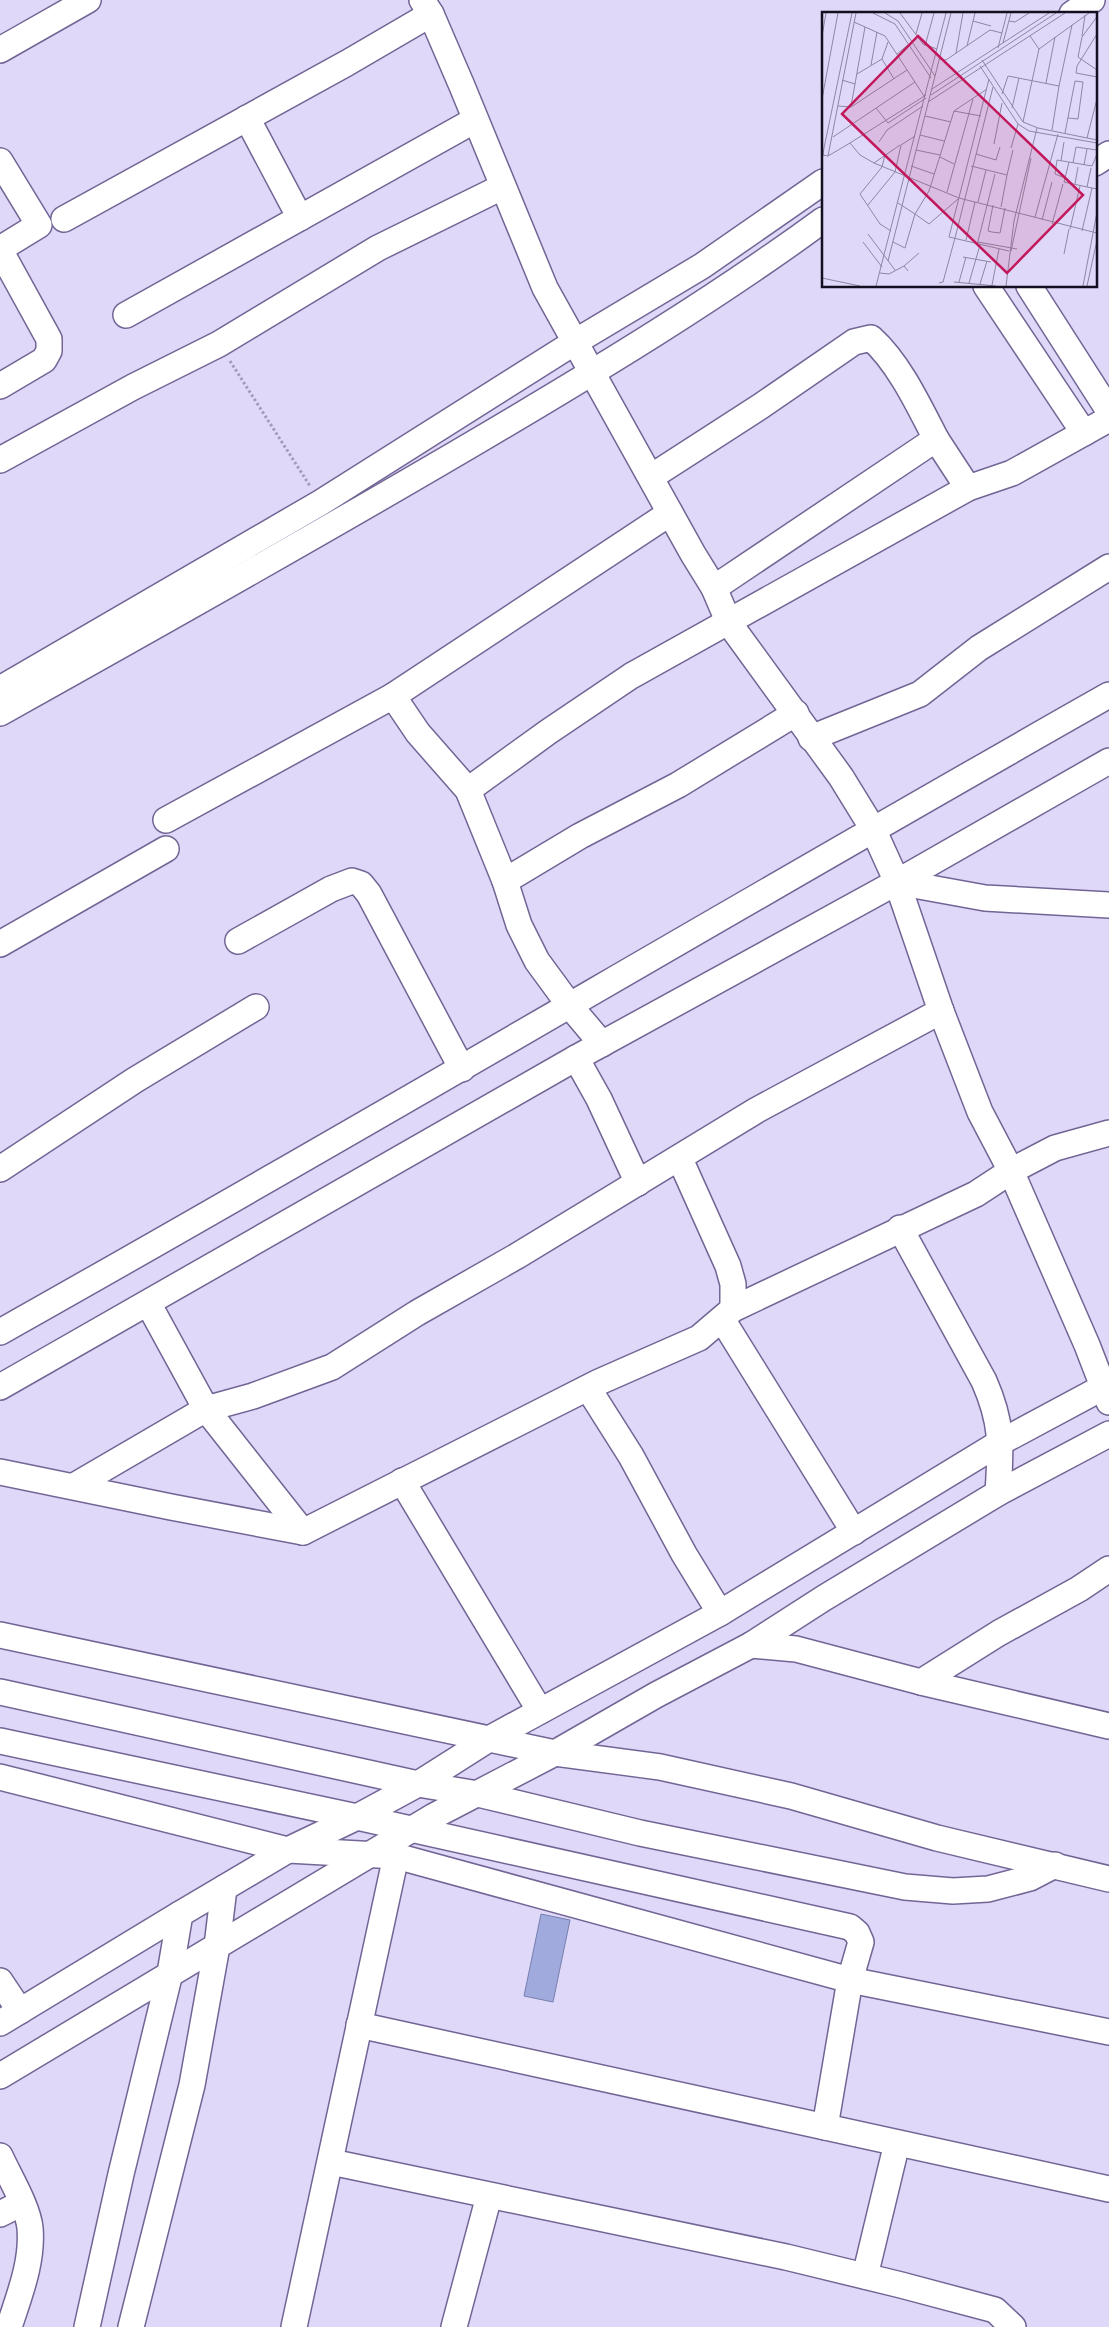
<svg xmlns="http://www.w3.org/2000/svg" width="1109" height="2327" font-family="Montserrat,sans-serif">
	<rect width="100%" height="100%" fill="#dfd8f8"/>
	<polygon fill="#a0aadc" stroke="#777faf" points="541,1914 570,1920 553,2002 524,1996"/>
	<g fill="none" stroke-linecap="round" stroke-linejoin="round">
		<g stroke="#726595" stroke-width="28">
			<g id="minor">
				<polyline points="422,0 431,14 462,86 545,288 693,554 714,588 729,623 841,777 873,829 897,882 941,1011 980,1112 1011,1171 1087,1345 1109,1402"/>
				<polyline points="1072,14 1092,0"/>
				<polyline points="0,50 88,0"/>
				<polyline points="247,118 300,218"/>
				<polyline points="0,161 39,225 0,249"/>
				<polyline points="1095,163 1109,154"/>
				<polyline points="64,219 347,63 431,14"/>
				<polyline points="0,250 49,339 49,351 44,360 0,386"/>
				<polyline points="986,286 1084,433"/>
				<polyline points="1029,286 1109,411"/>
				<polyline points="126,315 475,120"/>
				<polyline points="936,439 968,488"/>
				<polyline points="0,460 133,387 219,344 378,248 502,187"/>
				<path d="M651,477L761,406L854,342L871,338C899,363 919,406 936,439L714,588"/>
				<polyline points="0,689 320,503 575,342 702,266 823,182"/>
				<path d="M0,713C163,622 325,531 486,436C601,368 715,299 823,220"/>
				<polyline points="811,738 920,694 979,648 1109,567"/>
				<polyline points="468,790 548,732 631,676 968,488 1012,473 1109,419"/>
				<polyline points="166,820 393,696"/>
				<polyline points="505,881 580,836 678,785 796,713"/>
				<polyline points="897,882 985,898 1109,905"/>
				<polyline points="238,941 331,889 352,881 361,884 369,894 462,1069"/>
				<polyline points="0,944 166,849"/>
				<polyline points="602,1044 570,1006 537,961 519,925 505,881 468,790 418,733 393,696 670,513"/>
				<polyline points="576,1058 599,1099 638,1183"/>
				<polyline points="680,1159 728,1266 733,1284 733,1309"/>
				<polyline points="0,1169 135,1080 256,1007"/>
				<path d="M900,1228L984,1381C1003,1424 1001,1447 998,1493"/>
				<polyline points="148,1303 206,1409 303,1532"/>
				<polyline points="722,1319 854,1532"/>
				<path d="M0,1332C372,1123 738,905 1109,695"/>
				<polyline points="0,1387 576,1058 897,882 1109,761"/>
				<polyline points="588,1388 631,1456 684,1554 720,1613"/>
				<polyline points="0,1472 171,1507 303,1532 599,1382 699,1338 733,1309 976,1194 1011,1171 1055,1148 1109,1133"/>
				<polyline points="402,1481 540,1711"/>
				<polyline points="74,1486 206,1409 253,1396 332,1367 417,1313 517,1256 757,1110 941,1011"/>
				<polyline points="0,1635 555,1753 660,1767 791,1796 937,1838 1109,1879"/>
				<polyline points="751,1645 796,1649 921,1682 999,1633 1079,1589 1109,1569"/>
				<polyline points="921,1682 1109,1726"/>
				<polyline points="0,1692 418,1784 478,1794 640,1833 905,1887 953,1891 988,1889 1030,1878 1055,1865"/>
				<polyline points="0,1741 357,1817 850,1927 857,1933 861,1942 850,1980 825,2127"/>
				<polyline points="0,1777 288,1850 396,1856 850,1980 1109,2032"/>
				<polyline points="0,1981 20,2011"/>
				<polyline points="0,2023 180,1914"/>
				<polyline points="359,2025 1109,2189"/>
				<polyline points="0,2076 434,1816 555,1753 656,1695 751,1645 824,1598 998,1493 1109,1434"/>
				<path d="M0,2156C9,2176 28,2207 30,2228C33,2262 19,2296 9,2327"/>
				<polyline points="331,2162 786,2257 901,2285 995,2310 1013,2327"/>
				<polyline points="0,2214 22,2203"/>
				<polyline points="865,2276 897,2143"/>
				<polyline points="87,2327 121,2174 170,1973 180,1914 288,1850 357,1817 418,1784 489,1739 720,1613 1001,1442 1109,1384"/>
				<polyline points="131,2327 192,2085 217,1946 224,1888"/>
				<polyline points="294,2327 396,1856"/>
				<polyline points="454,2327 489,2196"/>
			</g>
		</g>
		<polyline stroke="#a19bb7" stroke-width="3" stroke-dasharray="2.5 2.5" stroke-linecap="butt" points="230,361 310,486"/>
		<use href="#minor" stroke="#fff" stroke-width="25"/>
	</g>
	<g transform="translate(822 12)">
		<rect width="275" height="275" fill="#dfd8f8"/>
		<path fill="none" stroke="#8d87a2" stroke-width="1" d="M51,1L73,12L109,66M63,1L76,9L113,64L66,249M78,1L101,32L115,37M274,6L260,25L256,45L275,58M151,9L169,14M187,9L193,10L207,1M32,10L63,24L102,84M94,22L100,1M275,22L255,54L254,61L275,65M0,24L4,1M260,24L263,3M181,31L189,1M103,34L112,1M145,34L153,1M176,36L185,1M217,37L267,1M134,41L141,1M75,42L87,32M60,47L66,30M117,47L124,48L168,18L180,21M160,48L201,110L216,116L275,128M49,53L55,20M158,54L196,112L207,119L275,131M35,62L60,47L72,67M113,64L129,1M167,67L127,225L187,239M20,68L33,72L29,94M224,71L233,25M33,72L43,15M110,77L227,1M180,82L186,64L237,74L250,13M109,83L234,1M0,87L16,1M106,90L243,1M16,94L29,95L85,58M54,96L66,111L104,86M190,96L197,66M132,99L159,104M103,104L129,110M201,110L217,37L208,24M230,118L237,74M243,121L253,69L261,70L256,107L246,106M98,123L122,129M11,125L93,70M265,126L275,87M57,130L65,118L101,94M28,131L104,83M172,132L180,91M189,136L196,112M94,138L118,143M154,142L174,148L178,135M63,143L60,155L38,182L58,212L69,219M6,144L28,131L38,143L52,151L137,186L275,221M6,144L1,143L2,136L30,1M6,144L34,1M118,145L132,152M239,149L242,130M247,150L242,170L265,175M52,151L78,133M251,151L254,135L275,138M262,153L265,137M89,154L112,162M149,154L185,163L179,195M269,156L265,175L275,177M185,163L191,138M243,166L233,162L235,148L270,154L275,142M253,172L256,155M125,180L151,87M136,187L107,212L93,202L107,179L132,99L165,77M156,190L164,158M46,193L73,160L79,133L93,124M171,193L166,219L170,220L178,221L183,196M213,205L236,122M220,208L230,170M230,212L241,172M248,217L258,174M260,219L270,176M46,222L73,258M144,228L153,190M41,230L60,255M71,230L83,236L93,202L76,191M156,230L195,237M155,233L173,162M189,239L209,146M242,242L247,217M141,245L169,250M82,254L97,241M58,261L67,262L82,254L86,259M0,266L38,274M132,270L174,274M137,270L144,245M117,271L121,270L133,226L171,75M147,271L158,233M158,272L165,249M170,273L177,237M54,274L124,1M184,274L192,209L215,116M261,274L275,200M265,274L275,228"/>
		<path fill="#c2185b" fill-opacity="0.15" stroke="#c2185b" stroke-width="2.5" d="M96,24L261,183L185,261L20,102Z"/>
		<rect width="275" height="275" fill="none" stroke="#130e20" stroke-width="2.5"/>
	</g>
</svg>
